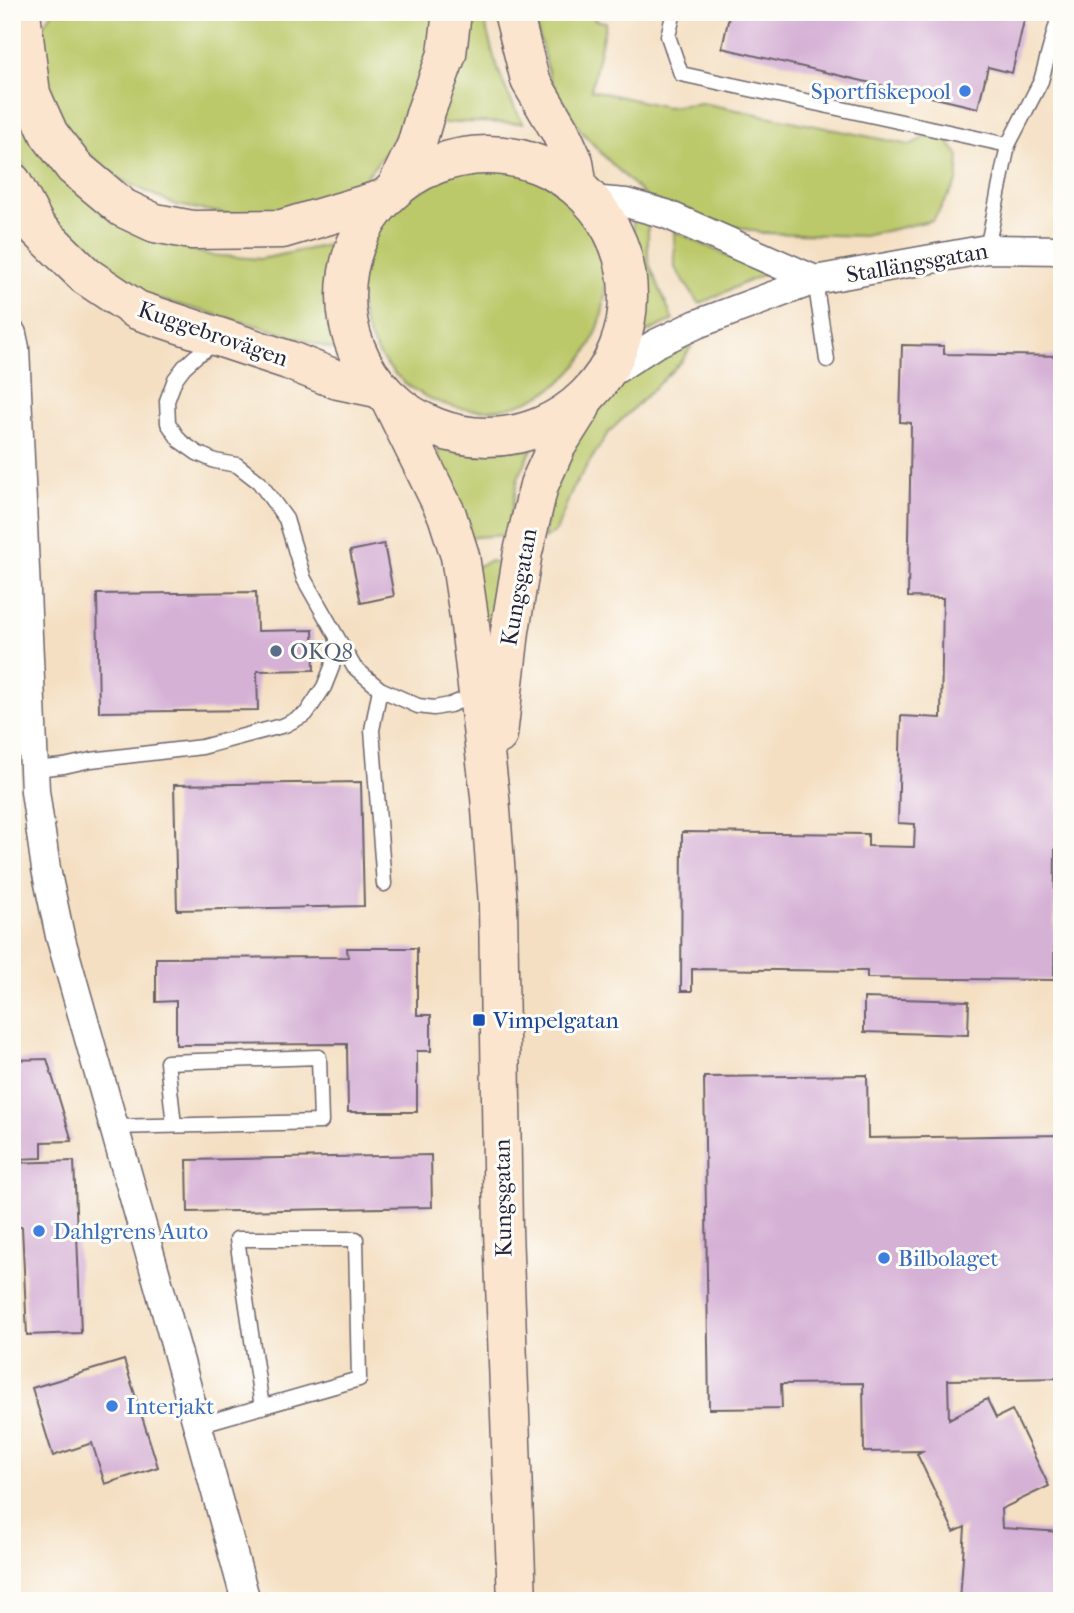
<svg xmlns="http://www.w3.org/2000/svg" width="1074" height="1613" font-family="'IM FELL French Canon',serif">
	<rect width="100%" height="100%" fill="#fdfcf7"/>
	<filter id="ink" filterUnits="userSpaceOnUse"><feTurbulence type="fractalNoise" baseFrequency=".0143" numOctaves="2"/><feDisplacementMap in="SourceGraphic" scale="14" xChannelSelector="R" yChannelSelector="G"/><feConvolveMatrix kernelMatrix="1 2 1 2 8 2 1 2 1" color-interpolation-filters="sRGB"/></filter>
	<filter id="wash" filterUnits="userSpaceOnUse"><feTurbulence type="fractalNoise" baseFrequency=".00686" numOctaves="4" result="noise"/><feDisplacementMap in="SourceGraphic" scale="28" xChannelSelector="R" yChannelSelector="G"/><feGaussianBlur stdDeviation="1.57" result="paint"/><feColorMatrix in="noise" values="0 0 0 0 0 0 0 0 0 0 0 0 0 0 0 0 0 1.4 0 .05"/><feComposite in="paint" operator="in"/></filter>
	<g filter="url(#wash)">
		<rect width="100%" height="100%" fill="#f4dfc2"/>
		<g fill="#bcc96b" stroke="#6f7653" stroke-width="2">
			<polygon points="12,12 24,95 161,241 209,255 261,259 347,241 342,318 344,353 266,328 139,294 88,260 43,209 19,156 12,129"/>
			<polygon points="53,12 440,12 422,92 386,152 357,188 284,218 227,214 176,205 121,180 81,148 56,117 33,39"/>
			<path d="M461,12H483C491,53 502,87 523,123L465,122L432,124Z"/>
			<polygon points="533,12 595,12 594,20 606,22 591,90 667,107 702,103 910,145 927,136 946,139 959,156 957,182 933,220 864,236 762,233 689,215 647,198 606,158 580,130 550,79"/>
			<circle cx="482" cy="287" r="123"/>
			<polygon points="632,212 648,218 648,258 650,266 673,320 643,334 636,271"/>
			<polygon points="674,231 766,273 699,304 675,268"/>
			<polygon points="682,334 691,347 682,361 608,433 573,488 556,531 544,539 549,486 582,429 619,384"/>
			<polygon points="532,449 518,478 507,535 458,538 437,450"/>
			<polygon points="490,561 508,565 480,660 472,568"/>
		</g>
		<g id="blocks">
			<g fill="#d5b1d6">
				<polygon points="730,12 1026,12 1012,73 988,67 978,108 722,48"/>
				<polygon points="902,345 944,346 944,354 1062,356 1062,571 1060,571 1058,746 1060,746 1058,848 1055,848 1054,980 867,978 867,971 692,969 692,991 681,991 682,832 868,834 868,846 914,847 915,824 898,823 901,716 941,718 943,598 908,597 911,423 900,422"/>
				<polygon points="384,544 394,596 361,603 350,551"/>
				<polygon points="256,592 257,631 313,630 314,670 257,671 258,710 99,712 97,594"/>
				<polygon points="361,782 364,906 177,910 174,785"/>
				<polygon points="347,948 417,948 417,1015 431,1015 431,1051 417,1051 417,1112 348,1112 347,1044 176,1045 176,1001 156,1002 156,958 348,957"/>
				<polygon points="864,998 969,1001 968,1035 864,1032"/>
				<polygon points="47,1059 72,1141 42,1142 42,1158 15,1159 12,1060"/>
				<polygon points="867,1075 868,1138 1062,1135 1062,1378 948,1380 949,1419 987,1399 996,1418 1012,1410 1049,1486 1001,1509 1002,1528 1062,1532 1062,1601 960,1601 965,1527 954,1532 917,1454 922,1451 864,1452 863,1383 781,1384 782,1408 709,1409 704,1077"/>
				<polygon points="431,1155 432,1207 188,1212 187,1160"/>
				<polygon points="74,1161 81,1333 27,1335 22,1227 14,1227 12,1163"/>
				<polygon points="124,1360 158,1467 105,1484 92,1443 53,1456 32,1388"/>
			</g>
		</g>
	</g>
	<g filter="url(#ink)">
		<use href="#blocks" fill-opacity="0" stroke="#6c646a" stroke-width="2"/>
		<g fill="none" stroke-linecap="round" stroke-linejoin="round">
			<g stroke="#6c646a" stroke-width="17">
				<g id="lane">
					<polyline points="674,12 668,36 681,74 1008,145"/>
					<polyline points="987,249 1008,145 1041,81 1060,12"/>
					<polyline points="815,280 827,360"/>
					<polyline points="216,343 196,356 184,367 175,379 167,401 168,423 180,441 197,453 215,461 237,465 259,482 286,519 304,579 354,667 380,689 418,706 434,708 450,705 475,695"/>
					<polyline points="380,689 372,730 384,884"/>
					<polyline points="34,769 64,766 91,760 202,747 285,725 306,714 324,687 332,667 337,640"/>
					<polyline points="114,1127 321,1122 319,1057 167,1062 174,1125"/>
					<polyline points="198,1425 359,1379 356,1239 237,1239 262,1407"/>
				</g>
			</g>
			<g stroke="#6c646a" stroke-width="31">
				<g id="street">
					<polyline points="590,200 626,203 666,214 815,280"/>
					<polyline points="12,334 15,348 35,791 46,869 60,936 159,1286 246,1601"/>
					<polyline points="601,379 655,344 697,324 815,280 987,249 1062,250"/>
				</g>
			</g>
			<g stroke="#6c646a" stroke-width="41">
				<g id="secondary">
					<polyline points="21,12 31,94 49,134 74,167 123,208 155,223 192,230 282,229 383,199"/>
					<polyline points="513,12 530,80 560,131 574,162 578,188"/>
					<circle cx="487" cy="296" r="141"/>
					<polyline points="12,182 37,228 86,276 137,310 288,360 338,380 381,389"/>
					<polyline points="397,186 416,146 426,111 447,54 452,12"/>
					<polyline points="391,401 447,515 460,556 469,617 490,796 498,904 503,1230 517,1601"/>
					<polyline points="498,735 510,631 523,552 539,485 557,445 581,407"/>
				</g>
			</g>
			<use href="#lane" stroke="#fff" stroke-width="14"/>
			<use href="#street" stroke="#fff" stroke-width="28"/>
			<use href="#secondary" stroke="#fce5cf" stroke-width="38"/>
		</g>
	</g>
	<g fill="#3f7fe0" stroke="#fdfcf7" stroke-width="2.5">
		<circle cx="965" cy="91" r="7"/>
		<circle cx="39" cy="1231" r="7"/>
		<circle cx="884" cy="1258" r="7"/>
		<circle cx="112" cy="1406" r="7"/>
	</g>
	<circle fill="#5c6f8a" stroke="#fdfcf7" stroke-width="2.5" cx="276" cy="651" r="7"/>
	<rect fill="#1a4fb4" stroke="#fdfcf7" stroke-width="2.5" x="472" y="1013" width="14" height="14" rx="3.5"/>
	<g text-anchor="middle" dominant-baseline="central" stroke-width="6" stroke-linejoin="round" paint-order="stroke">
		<g font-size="23" fill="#366cbe" stroke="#fdfcf7" text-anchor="start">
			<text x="951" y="91" text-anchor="end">Sportfiskepool</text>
			<text x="53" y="1231">Dahlgrens Auto</text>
			<text x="898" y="1258">Bilbolaget</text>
			<text x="126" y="1406">Interjakt</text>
		</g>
		<g font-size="23" fill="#22223b" stroke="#fdfcf7">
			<text transform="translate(917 263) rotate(-10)">Stallängsgatan</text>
			<text transform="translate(213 334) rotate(19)">Kuggebrovägen</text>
			<text transform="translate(519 587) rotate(-80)">Kungsgatan</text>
			<text transform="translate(503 1198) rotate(-91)">Kungsgatan</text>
		</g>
		<g font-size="23" fill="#4e5e75" stroke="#fdfcf7" text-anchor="start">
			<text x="290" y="651">OKQ8</text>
		</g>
		<g font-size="23" fill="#164399" stroke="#fdfcf7" text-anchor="start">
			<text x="493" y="1020">Vimpelgatan</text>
		</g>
	</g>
	<rect width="1074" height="1613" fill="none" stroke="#fdfcf7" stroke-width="42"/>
</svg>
